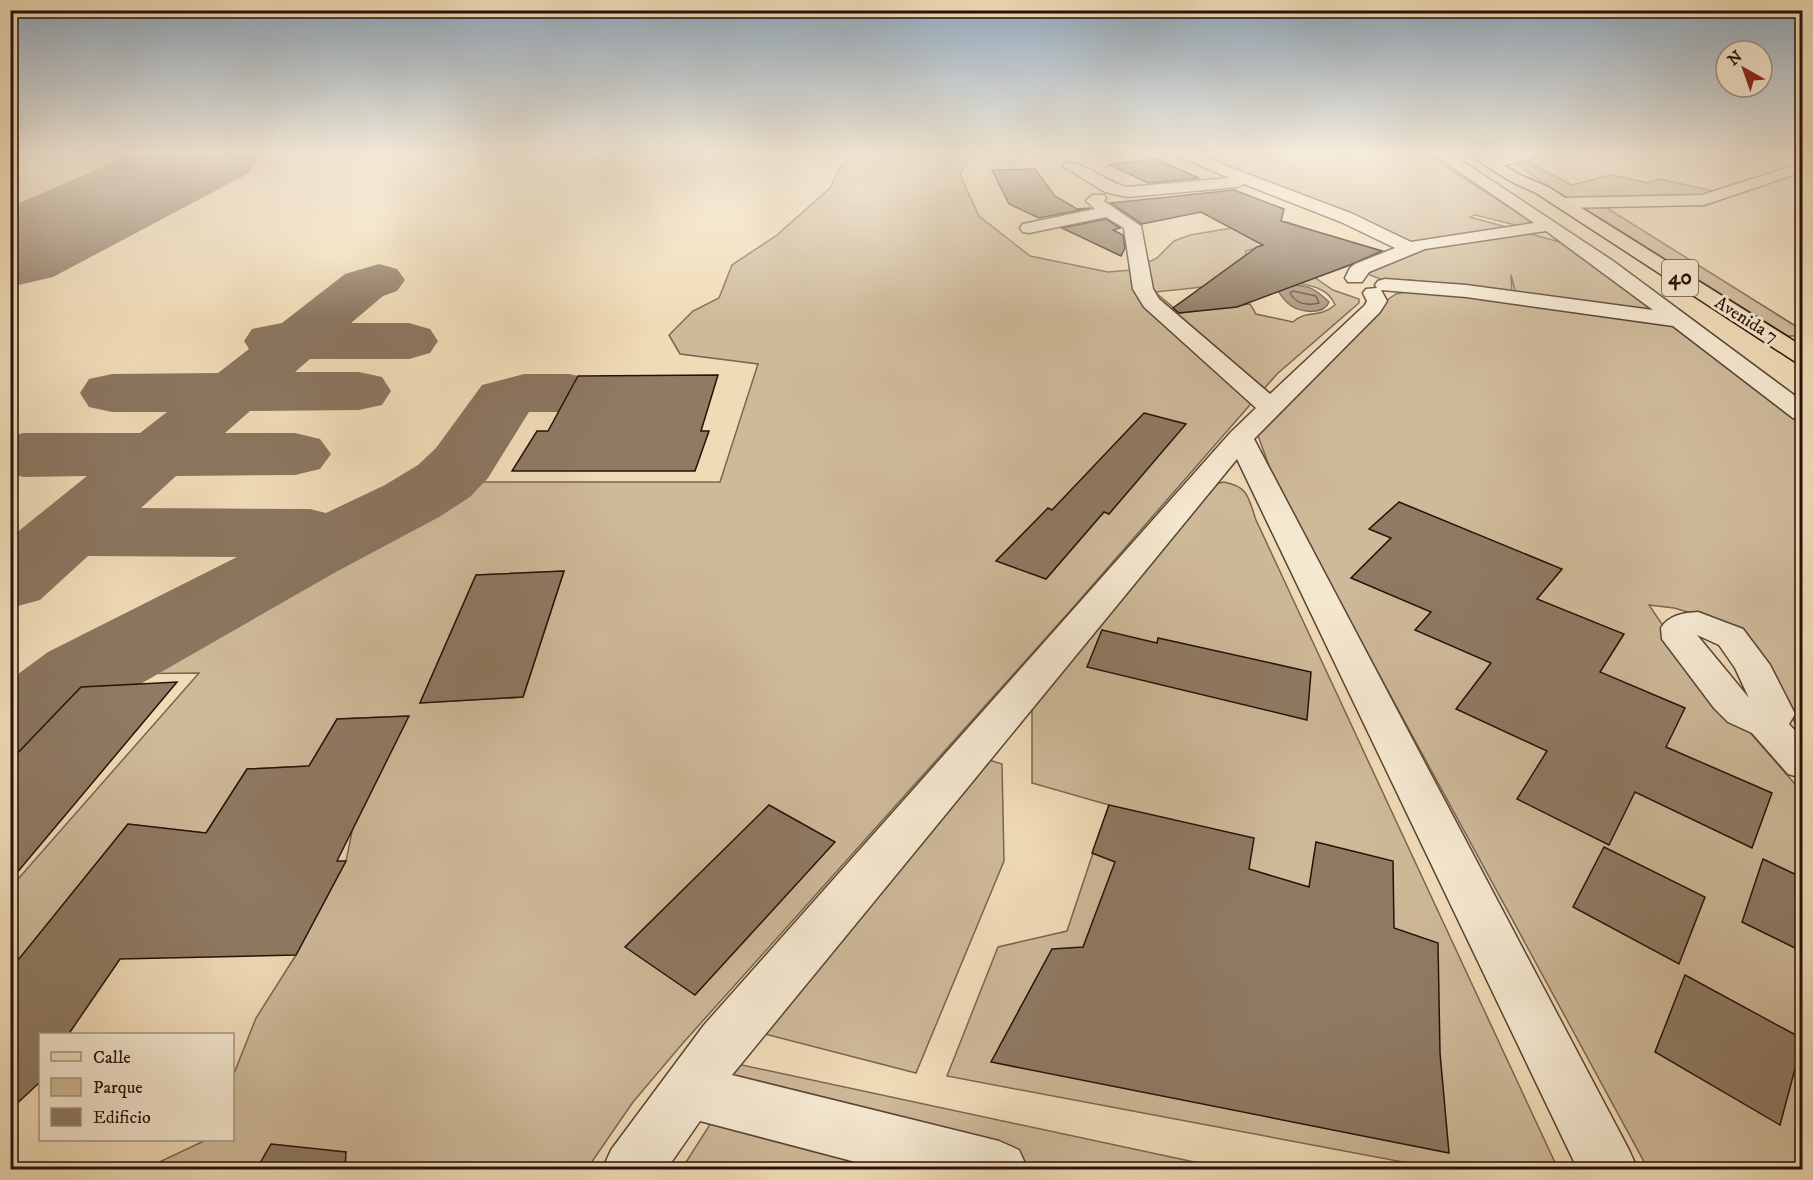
<svg xmlns="http://www.w3.org/2000/svg" width="1813" height="1180" font-family="'IM FELL DW Pica',serif">
	<rect width="100%" height="100%" fill="#f0dbb7"/>
	<filter id="stains"><feTurbulence type="fractalNoise" baseFrequency=".00333" numOctaves="4"/><feColorMatrix values="0 0 0 0 .2 0 0 0 0 .09 0 0 0 0 .02 0 0 0 .5 -.17"/></filter>
	<radialGradient id="worn" r=".72"><stop offset=".6" stop-color="#630" stop-opacity="0"/><stop offset="1" stop-color="#630" stop-opacity=".3"/></radialGradient>
	<g fill="#ceb999" stroke="#7a6551" stroke-width="1.5" fill-rule="evenodd">
		<path d="M856,153H978L967,162L960,175L979,216L1030,256L1108,272L1132,270L1157,258L1174,241L1190,235L1250,225L1287,222L1310,230L1246,251V255L1203,287L1155,292L1180,313L1250,304L1256,314L1293,322C1309,308 1317,320 1335,305C1329,289 1313,286 1298,283L1314,277L1333,290L1359,299V303L1277,374L1070,611L683,1043L633,1102L587,1169H152L155,1164L206,1140H232L233,1076L256,1018L296,955L346,861L353,827L408,716L337,719L309,766L247,769L206,833L128,824L11,970V887L199,673L96,674L418,505L452,482H720L758,364L680,354L669,335L693,311L719,298L732,265L777,235L830,188L840,168ZM564,571L523,697L420,703L476,575Z"/>
		<polygon points="1182,153 1425,153 1529,220 1531,224 1524,227 1475,215 1470,217 1506,227 1408,245"/>
		<polygon points="1525,161 1572,185 1611,175 1648,183 1660,179 1717,192 1692,198 1571,201 1514,163"/>
		<polygon points="1579,205 1602,205 1802,330 1802,336 1788,336"/>
		<path d="M1520,234H1531L1563,243L1668,315L1516,295L1511,275L1512,294L1409,280L1388,282L1367,274C1384,248 1488,239 1520,234Z"/>
		<polygon points="1416,290 1681,326 1802,424 1802,740 1791,714 1715,620 1674,608 1649,605 1684,657 1802,792 1802,1169 1648,1169 1276,485 1257,433 1386,303 1387,300 1396,294"/>
		<path d="M1224,482C1249,487 1248,497 1256,520L1558,1169H1440L947,1076L998,947L1067,931L1109,805L1032,783V706L1215,484Z"/>
		<polygon points="986,759 1002,764 1004,861 916,1073 761,1033"/>
		<polygon points="737,1064 1227,1169 1052,1169 724,1088"/>
		<polygon points="716,1115 942,1170 681,1170"/>
	</g>
	<path fill="#ab967c" stroke="#76614e" stroke-width="1.5" d="M1290,285C1310,285 1315,289 1329,302C1324,315 1301,313 1290,305C1285,301 1279,293 1276,287Z"/>
	<g fill="none" stroke-linecap="round" stroke-linejoin="round">
		<path stroke="#685442" stroke-width="1.5" d="M1293,291L1316,296L1319,303C1307,306 1296,304 1290,293Z"/>
		<polygon fill="#8b7660" fill-rule="evenodd" points="379,264 397,269 405,280 397,291 383,296 351,323 409,323 430,329 438,341 430,353 409,359 310,359 295,372 359,372 382,377 391,391 382,405 359,410 250,411 225,433 295,433 320,439 331,454 320,469 295,475 176,476 141,508 310,509 326,513 385,485 418,465 436,448 482,385 524,374 569,374 592,379 601,393 592,407 569,412 529,412 488,478 470,497 439,517 334,573 116,698 87,723 47,765 10,776 10,680 48,652 237,557 88,556 40,600 10,608 10,538 87,476 23,477 10,473 10,437 23,433 140,433 167,412 112,412 89,407 80,393 89,379 112,374 218,373 249,349 244,341 252,329 282,323 345,274"/>
		<polygon fill="#8b7660" fill-rule="evenodd" points="135,153 263,153 249,173 53,277 10,287 10,207"/>
	</g>
	<g fill="#8f7a63" stroke="#261109" stroke-width="1.5">
		<polygon points="1155,159 1199,178 1148,183 1110,165"/>
		<polygon points="1035,169 1055,196 1077,209 1090,208 1039,218 1009,204 992,170"/>
		<polygon points="1234,190 1284,209 1281,221 1382,251 1350,265 1237,307 1179,313 1173,308 1257,247 1263,245 1201,212 1142,224 1111,203"/>
		<polygon points="1106,219 1120,228 1113,230 1123,235 1125,248 1121,256 1062,228"/>
		<polygon points="718,375 701,431 709,431 695,471 512,471 537,431 548,431 578,376"/>
		<polygon points="1144,413 1186,424 1109,514 1104,512 1046,579 996,561 1048,508 1052,510"/>
		<polygon points="1399,502 1562,569 1537,599 1624,634 1600,672 1685,708 1666,747 1772,793 1752,848 1635,792 1609,845 1517,799 1547,751 1456,709 1491,663 1415,630 1431,612 1351,578 1391,538 1369,529"/>
		<polygon points="564,571 523,697 420,703 476,575"/>
		<polygon points="1102,630 1157,643 1158,638 1311,672 1307,720 1087,667"/>
		<polygon points="177,682 10,881 10,761 81,687"/>
		<polygon points="409,716 337,861 346,861 296,955 120,959 68,1035 40,1035 40,1082 10,1110 10,970 128,824 206,833 247,769 309,766 337,719"/>
		<polygon points="769,805 835,842 695,995 625,947"/>
		<polygon points="1109,805 1254,838 1249,869 1309,887 1316,842 1393,861 1394,928 1438,943 1440,1053 1449,1153 991,1062 1052,949 1083,947 1115,862 1092,853"/>
		<polygon points="1604,847 1705,897 1679,964 1573,907"/>
		<polygon points="1763,859 1803,878 1803,952 1742,922"/>
		<polygon points="1685,975 1803,1039 1780,1125 1655,1052"/>
		<polygon points="271,1144 346,1152 345,1170 256,1170"/>
	</g>
	<g fill="none" stroke-linecap="round" stroke-linejoin="round">
		<g stroke="#584434" stroke-width="3">
			<g id="minor">
				<path d="M1171,153H1192L1353,214L1411,242L1534,223L1432,153H1450L1613,261L1802,401V420L1793,418L1673,326L1466,297L1381,290L1387,301L1380,312L1254,439L1629,1150L1638,1170H1578L1237,459L732,1075L999,1141L1019,1150L1028,1170H886L700,1121L666,1170H602L611,1150L704,1025L1231,432L1256,408L1144,307L1133,289L1124,228L1106,217L1029,233L1023,232L1020,228L1023,224L1095,209L1086,201L1092,195H1104L1106,198L1104,201L1141,226L1153,289L1159,299L1270,394L1365,305L1367,301L1363,293L1366,289L1377,288L1375,285L1378,281L1385,279L1466,285L1653,310L1546,231L1425,249L1369,272L1362,282H1348L1345,278L1350,268L1355,264L1395,248L1341,222L1244,184L1238,187L1127,197L1105,192L1063,166L1065,163C1080,159 1109,184 1127,187L1229,178Z"/>
				<polygon points="1519,153 1547,153 1545,156 1490,168 1483,164 1485,161"/>
				<polygon points="1802,163 1802,172 1704,205 1562,208 1554,203 1562,198 1702,195"/>
				<path d="M1698,612L1743,629L1770,665L1795,714L1789,724L1802,738V778L1788,774L1752,733L1728,722L1714,708L1662,639L1661,628C1669,615 1683,613 1698,612ZM1697,635L1719,645L1735,668L1749,698Z"/>
			</g>
		</g>
		<g stroke="#261109" stroke-width="3">
			<polygon id="major" points="1466,153 1484,153 1520,175 1548,187 1802,346 1802,363 1794,361 1536,193 1510,181"/>
		</g>
		<use href="#minor" fill="#f5e8d0" fill-rule="evenodd"/>
		<use href="#major" fill="#f0dbb7" fill-rule="evenodd"/>
	</g>
	<linearGradient id="sky" x2="0" y2="1"><stop stop-color="#8fa8bd"/><stop offset="0.48" stop-color="#f8efdf"/><stop offset="1" stop-color="#f8efdf" stop-opacity="0"/></linearGradient>
	<rect width="1813" height="319" fill="url(#sky)"/>
	<g text-anchor="middle" dominant-baseline="central" stroke-width="6" stroke-linejoin="round" paint-order="stroke">
		<g font-size="18" fill="#261109" stroke="#f5e8d0">
			<text transform="translate(1746 320) rotate(32)">Avenida 7</text>
		</g>
		<rect fill="#f5e8d0" stroke="#645245" stroke-width="1.5" x="1662" y="260" width="36" height="36" rx="4.5"/>
		<g font-size="21" font-weight="bold" fill="#261109">
			<text x="1680" y="278">40</text>
		</g>
	</g>
	<rect width="1813" height="1180" fill="none" stroke="#f0dbb7" stroke-width="36"/>
	<rect x="12" y="12" width="1789" height="1156" fill="none" stroke="#261109" stroke-width="3"/>
	<rect x="18" y="18" width="1777" height="1144" fill="none" stroke="#261109" stroke-width="1.5"/>
	<rect x="39" y="1033" width="195" height="108" fill="#f5e8d0" stroke="#a29280" stroke-width="1.5"/>
	<rect x="51" y="1052" width="30" height="9" fill="#f0dbb7" stroke="#a29280" stroke-width="1.5"/>
	<text x="93" y="1063" font-size="18" fill="#261109">Calle</text>
	<rect x="51" y="1078" width="30" height="18" fill="#ceb999" stroke="#a29280" stroke-width="1.5"/>
	<text x="93" y="1093" font-size="18" fill="#261109">Parque</text>
	<rect x="51" y="1108" width="30" height="18" fill="#8f7a63" stroke="#a29280" stroke-width="1.5"/>
	<text x="93" y="1123" font-size="18" fill="#261109">Edificio</text>
	<g transform="translate(1744 69) rotate(320)"><circle r="28" fill="#f5e8d0" stroke="#a29280" stroke-width="1.5"/>
	<path d="M0-4.5L10 22L0 15L-10 22Z" fill="#8f2418"/>
	<text y="-9" font-size="16" font-weight="bold" text-anchor="middle" fill="#261109">N</text>
	</g>
	<rect width="100%" height="100%" filter="url(#stains)"/>
	<rect width="100%" height="100%" fill="url(#worn)"/>
</svg>
